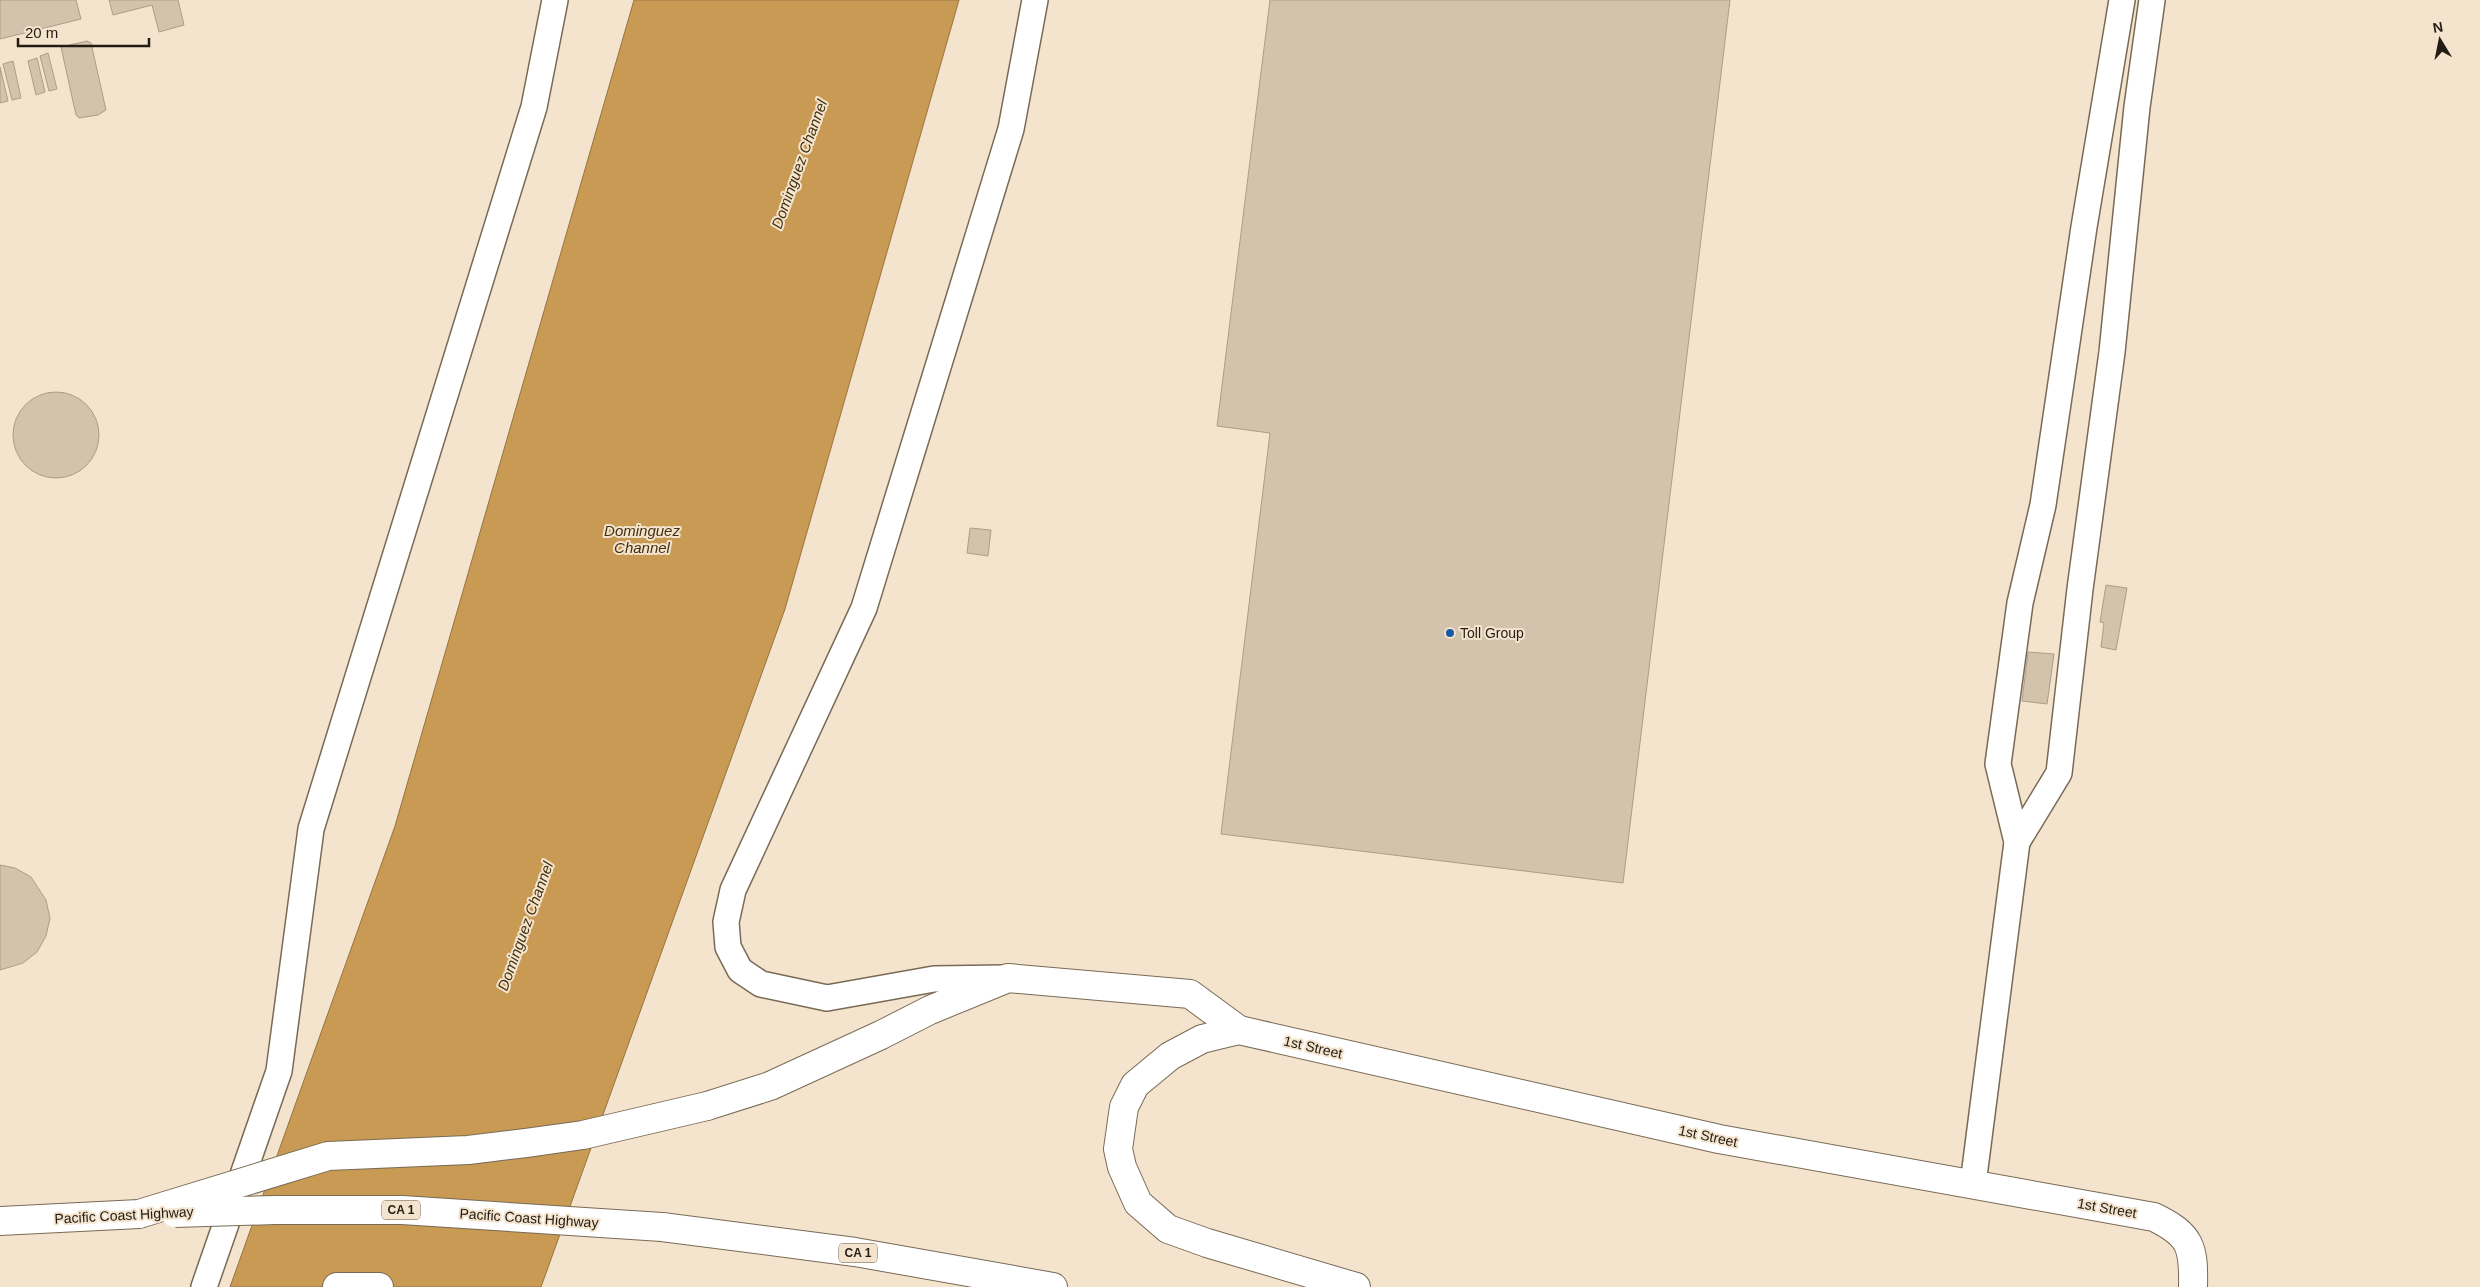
<svg xmlns="http://www.w3.org/2000/svg" width="2480" height="1287" font-family="Helvetica,sans-serif">
	<rect width="100%" height="100%" fill="#f4e4cd"/>
	<polygon fill="#c89a54" stroke="#967441" points="634,0 959,0 785,609 541,1287 230,1287 395,826"/>
	<g fill="#d3c3ad" stroke="#ac9d88">
		<polygon points="0,0 76,0 81,19 0,39"/>
		<polygon points="109,0 178,0 184,25 159,32 152,5 113,15"/>
		<polygon points="1270,0 1730,0 1623,883 1221,834 1270,433 1217,426"/>
		<polygon points="87,41 91,43 106,110 98,115 79,118 76,115 61,47"/>
		<polygon points="48,53 57,89 49,91 40,56"/>
		<polygon points="37,58 45,92 36,95 28,61"/>
		<polygon points="13,61 21,98 12,100 3,64"/>
		<polygon points="0,67 8,101 0,103"/>
		<circle cx="56" cy="435" r="43"/>
		<polygon points="970,528 991,530 988,556 967,553"/>
		<polygon points="2106,585 2127,588 2116,650 2101,647 2104,623 2100,622"/>
		<polygon points="2028,652 2054,654 2047,704 2022,701"/>
		<polygon points="0,865 15,868 31,877 46,900 50,918 46,936 37,952 23,963 0,970"/>
	</g>
	<g fill="none" stroke-linecap="round" stroke-linejoin="round">
		<g stroke="#786a55" stroke-width="28">
			<g id="service">
				<polyline points="2017,842 2059,773 2080,589 2112,352 2137,107 2152,0"/>
				<polyline points="1006,978 934,979 827,998 761,984 740,970 728,947 726,922 733,890 864,608 1011,129 1035,0"/>
				<polyline points="1973,1184 2017,842 1998,764 2020,603 2043,505 2084,227 2122,0"/>
				<polyline points="204,1287 279,1071 311,829 534,107 555,0"/>
			</g>
		</g>
		<g stroke="#786a55" stroke-width="30">
			<path id="minor" d="M1239,1030L1719,1139L2154,1217C2191,1235 2194,1247 2193,1287"/>
		</g>
		<g stroke="#786a55" stroke-width="30">
			<g id="trunk">
				<polyline points="1239,1030 1202,1039 1170,1056 1135,1085 1124,1107 1118,1149 1122,1167 1138,1203 1168,1229 1207,1243 1356,1287"/>
				<polyline points="707,1106 770,1086 881,1035 930,1010 1008,978 1190,994 1239,1030"/>
				<polyline points="0,1221 139,1214"/>
				<polyline points="662,1227 855,1252 1053,1287"/>
				<polyline points="337,1287 379,1287"/>
			</g>
		</g>
		<use href="#service" stroke="#fff" stroke-width="25"/>
		<use href="#minor" stroke="#fff" stroke-width="28"/>
		<use href="#trunk" stroke="#fff" stroke-width="28"/>
		<g stroke="#786a55" stroke-width="30" stroke-linecap="butt">
			<g id="trunk-bridge">
				<polyline points="175,1213 275,1210 402,1210 662,1227"/>
				<polyline points="139,1214 328,1156 468,1150 526,1143 583,1135 707,1106"/>
			</g>
		</g>
		<use href="#trunk-bridge" stroke="#fff" stroke-width="28"/>
	</g>
	<circle fill="#1958a9" stroke="#f4e4cd" stroke-width="2" cx="1450" cy="633" r="5"/>
	<g text-anchor="middle" dominant-baseline="central" stroke-width="4" stroke-linejoin="round" paint-order="stroke">
		<g fill="#f4e4cd" stroke="#61584c" stroke-width="1">
			<rect x="382" y="1200.5" width="38" height="19" rx="4"/>
			<rect x="839" y="1243.5" width="38" height="19" rx="4"/>
		</g>
		<g font-size="12" font-weight="bold" fill="#221c14">
			<text x="401" y="1210">CA 1</text>
			<text x="858" y="1253">CA 1</text>
		</g>
		<g font-size="14" fill="#221c14" stroke="#f4e4cd" text-anchor="start">
			<text x="1460" y="633">Toll Group</text>
		</g>
		<g font-size="14" fill="#221c14" stroke="#f4e4cd">
			<text transform="translate(1313 1047) rotate(13)">1st Street</text>
			<text transform="translate(1708 1136) rotate(12)">1st Street</text>
			<text transform="translate(2107 1208) rotate(10)">1st Street</text>
			<text transform="translate(124 1215) rotate(-3)">Pacific Coast Highway</text>
			<text transform="translate(529 1218) rotate(4)">Pacific Coast Highway</text>
		</g>
		<g font-size="15" font-style="italic" fill="#422f0f" stroke="#f4e4cd">
			<text transform="translate(799 164) rotate(-70)">Dominguez Channel</text>
			<text x="642" y="530">Dominguez<tspan x="642" dy="17">Channel</tspan></text>
			<text transform="translate(525 926) rotate(-70)">Dominguez Channel</text>
		</g>
	</g>
	<g transform="translate(2440 40) rotate(350)" stroke="#f4e4cd" stroke-width="4" paint-order="stroke">
	<path d="M0-4L9 19L0 12L-9 19Z" fill="#221c14"/>
	<text y="-8" font-size="14" font-weight="bold" text-anchor="middle" fill="#221c14">N</text>
	</g>
	<path d="M18 38v8h131v-8" fill="none" stroke="#221c14" stroke-width="2.5"/>
	<text x="25" y="38" font-size="15" fill="#221c14" stroke="#f4e4cd" stroke-width="4" paint-order="stroke">20 m</text>
</svg>
